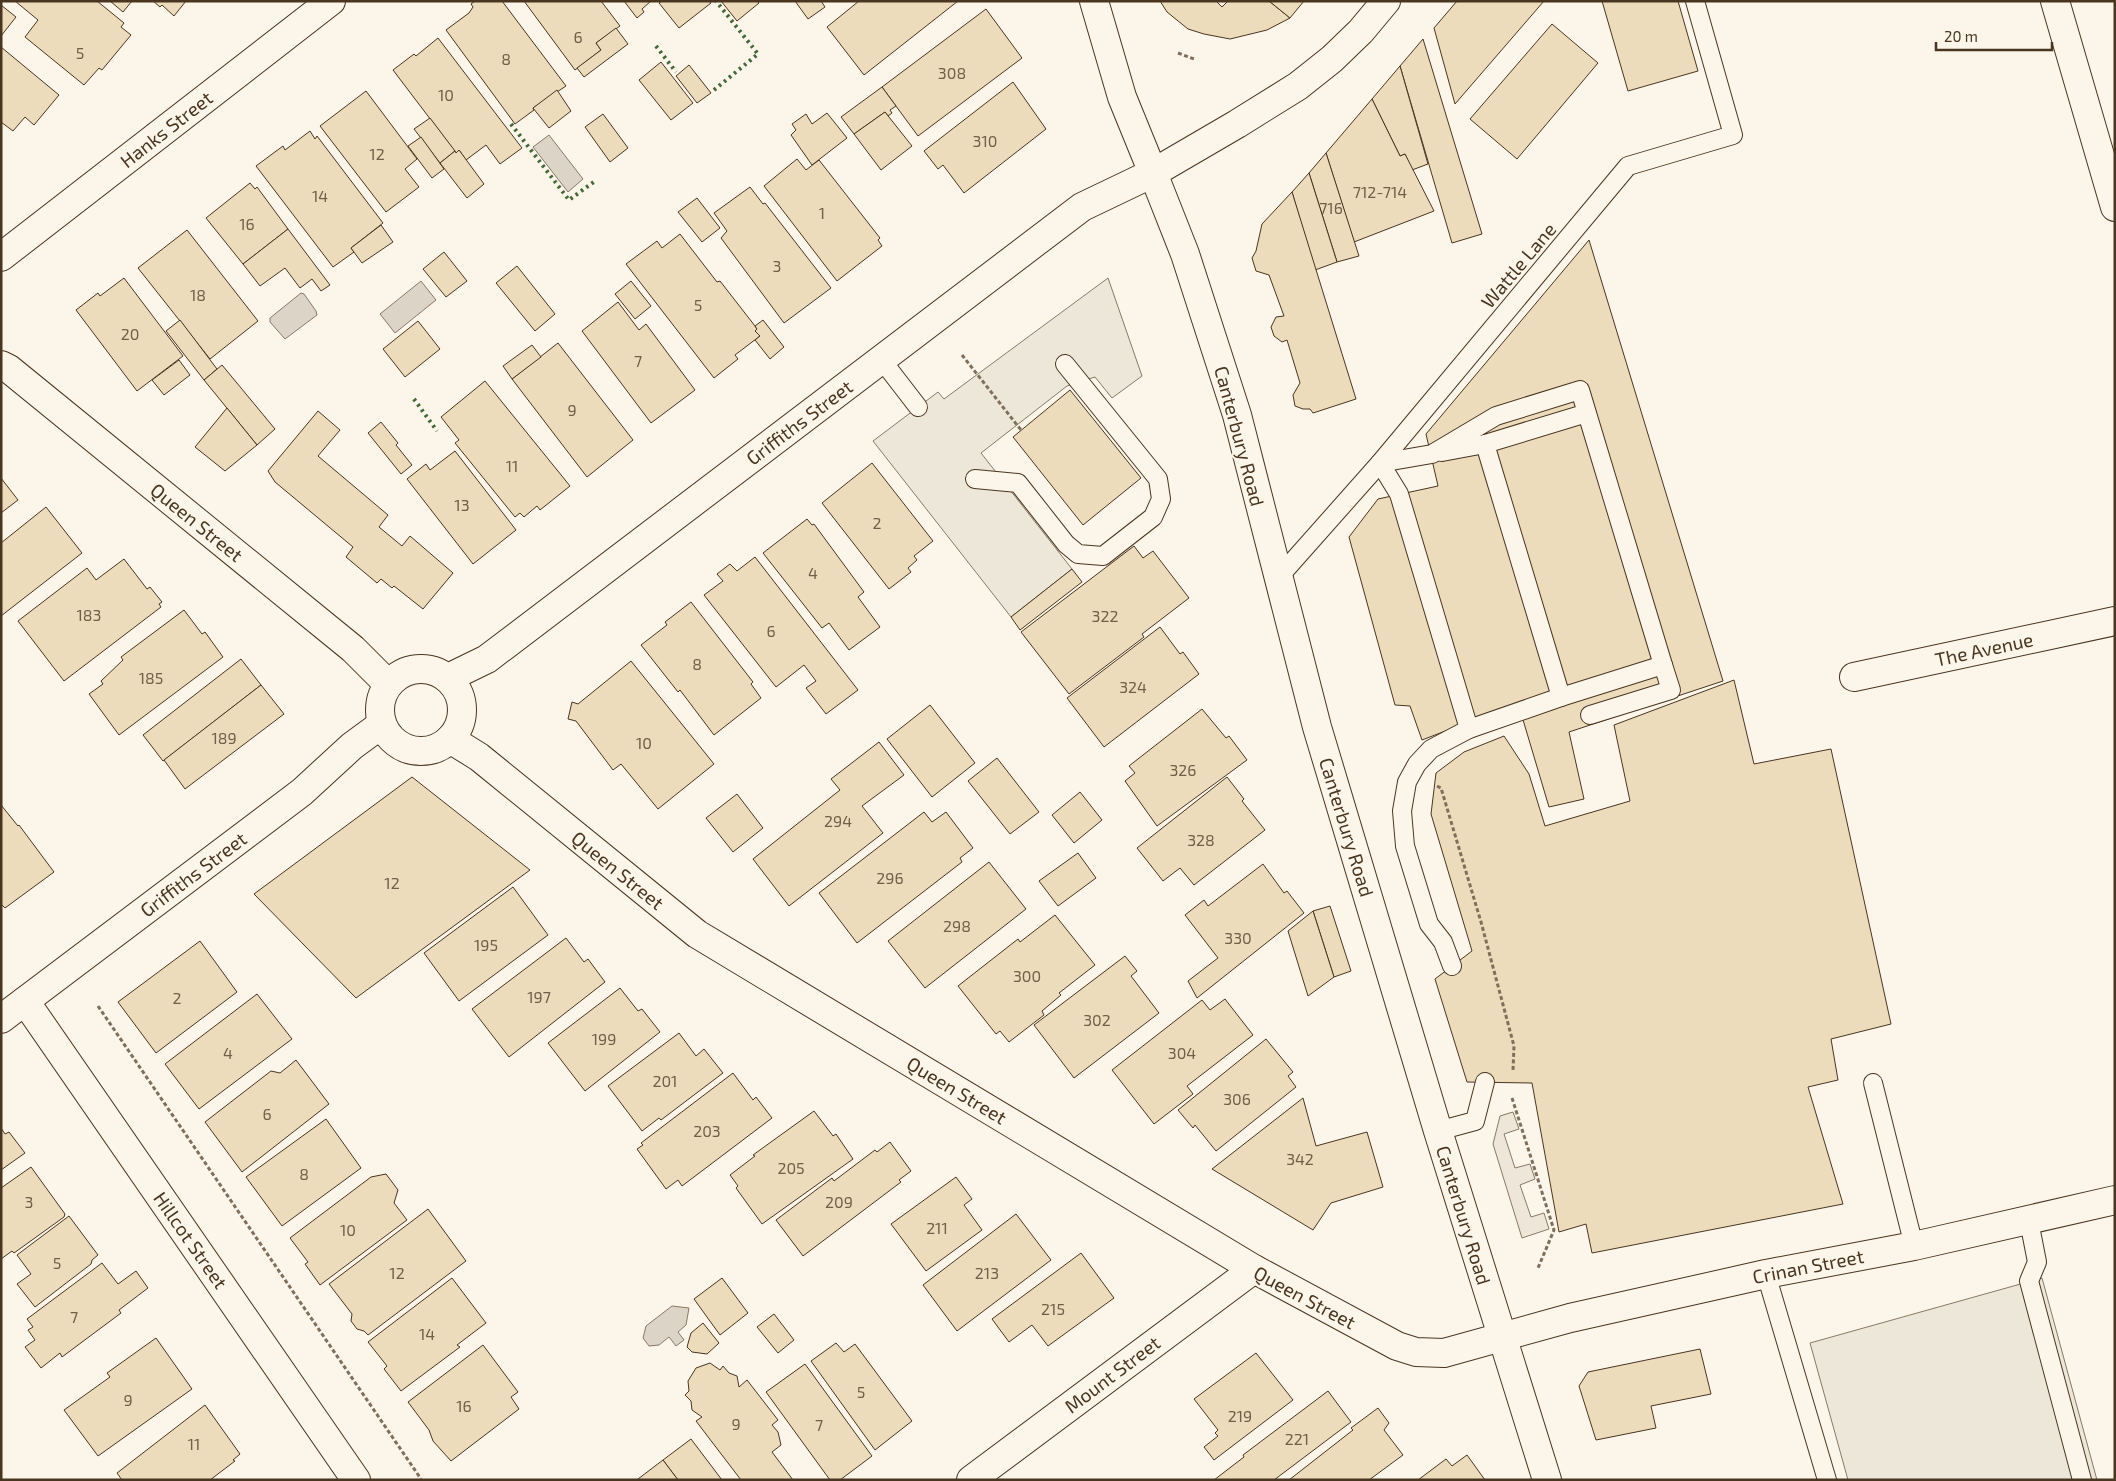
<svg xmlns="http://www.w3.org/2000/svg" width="2116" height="1481" font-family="'Exo 2',sans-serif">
	<rect width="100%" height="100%" fill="#fbf6e9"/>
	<polygon fill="#ede6d9" stroke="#887966" points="1513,1112 1519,1129 1504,1134 1515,1168 1530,1164 1535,1179 1520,1185 1531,1217 1544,1213 1549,1229 1522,1238 1493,1144 1500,1116"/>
	<g fill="#ede7d9" stroke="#887966">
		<polygon points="1108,278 1142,376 1112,398 1095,377 1067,386 981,453 1072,569 1011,617 873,441 938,392 944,399"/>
		<polygon points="2042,1278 2097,1480 1848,1480 1810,1343"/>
	</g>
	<g fill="#dcd4c6" stroke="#887966">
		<polygon points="549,135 583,179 568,192 533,147"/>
		<polygon points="421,281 436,300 395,333 380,314"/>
		<polygon points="301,293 304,294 316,311 317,315 285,339 270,322 270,318"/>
		<polygon points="672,1306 689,1308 686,1325 678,1332 684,1340 676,1346 669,1337 659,1345 649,1346 643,1338 646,1326"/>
	</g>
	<g fill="#ecdcbc" stroke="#4a3520">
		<polygon points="15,1 97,1 124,23 121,27 131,35 102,70 99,68 84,85 25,37 38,20"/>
		<polygon points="110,1 132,1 123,12"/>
		<polygon points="153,1 186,1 174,16 162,5 160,7"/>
		<polygon points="475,1 502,1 566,86 533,108 534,110 515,124 446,30 469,13 473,7 471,4"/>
		<polygon points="524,1 601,1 620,26 596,43 601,50 575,70"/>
		<polygon points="624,1 651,1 642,9 644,12 637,18"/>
		<polygon points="662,1 710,1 711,3 679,28 659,3"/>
		<polygon points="721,1 757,1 759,3 737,21"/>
		<polygon points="795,1 821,1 825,7 808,19"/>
		<polygon points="859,1 958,1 864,75 827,27"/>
		<polygon points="1160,1 1216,1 1222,7 1228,1 1269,1 1290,18 1267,30 1230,39 1204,34 1188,29 1167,12"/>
		<polygon points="1269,1 1304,1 1290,18"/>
		<polygon points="1457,1 1544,1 1455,104 1434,28"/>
		<polygon points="1602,1 1678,1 1698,71 1628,91"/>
		<polygon points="1,5 16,17 1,36"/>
		<polygon points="986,9 1022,58 918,136 882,87"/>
		<polygon points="1552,24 1598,63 1517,159 1470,119"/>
		<polygon points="616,28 628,44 584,77 577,68 601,50 596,43"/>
		<polygon points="438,38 522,148 500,164 486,145 466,160 459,150 456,153 393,70 414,54 416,56"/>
		<polygon points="1423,39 1482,234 1452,243 1400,66"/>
		<polygon points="1,47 59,95 34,125 25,117 13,131 1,122"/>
		<polygon points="661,62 693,103 671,120 639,80"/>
		<polygon points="689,65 711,93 697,103 676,76"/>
		<polygon points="1400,66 1428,164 1412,170 1405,154 1400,156 1372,99"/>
		<polygon points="1013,82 1046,129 964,193 943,165 938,169 924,151"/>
		<polygon points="882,87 896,106 890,110 892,113 888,116 885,112 854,134 841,117"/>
		<polygon points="557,90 571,111 549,128 533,108"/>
		<polygon points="366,91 417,159 405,169 419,187 386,212 320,126"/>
		<polygon points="1372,99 1400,156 1405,154 1434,211 1354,242 1326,153"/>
		<polygon points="885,112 912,146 881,170 854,134"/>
		<polygon points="827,113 847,138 812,165 791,135 796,130 792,124 806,114 812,124"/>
		<polygon points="603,114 628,148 610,162 585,127"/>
		<polygon points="430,118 455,151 440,163 414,129"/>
		<polygon points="310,131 315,139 317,136 383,223 351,248 354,252 333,267 256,166 283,146 285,150"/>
		<polygon points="421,137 444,169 432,178 408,146"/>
		<polygon points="459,150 484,184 467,198 440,163 455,151 456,153"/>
		<polygon points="1326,153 1359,256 1337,262 1309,173"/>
		<polygon points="797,159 806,170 819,160 880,238 878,240 882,246 837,281 764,186"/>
		<polygon points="1309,173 1337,262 1315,270 1292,192"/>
		<polygon points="250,183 255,189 257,187 288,229 243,264 206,218"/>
		<polygon points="750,187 763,204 765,203 831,288 784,323 721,238 727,231 714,213"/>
		<polygon points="1292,192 1356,399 1313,413 1310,409 1303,409 1295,406 1293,395 1300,383 1287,340 1282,342 1274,336 1271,327 1276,317 1284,316 1269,275 1256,271 1252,258 1256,251 1262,224"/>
		<polygon points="697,198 720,228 702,242 678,212"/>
		<polygon points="381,225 393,242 362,263 351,248"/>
		<polygon points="288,229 330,285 321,291 312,279 300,288 285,268 260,286 243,264"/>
		<polygon points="187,230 258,321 210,359 138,268"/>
		<polygon points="680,234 717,282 720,281 755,326 757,329 755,331 760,336 735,355 738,359 714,378 626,264 657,241 662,248"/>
		<polygon points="1589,240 1723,681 1569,732 1584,799 1549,807 1518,703 1422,740 1410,706 1395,705 1349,537 1378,499 1438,486 1426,434"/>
		<polygon points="444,252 467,281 446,297 423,269"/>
		<polygon points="517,266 555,314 535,331 496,283"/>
		<polygon points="124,278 183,356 137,391 76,310 98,293 100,296"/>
		<polygon points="631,281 651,306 635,319 615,294"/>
		<polygon points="618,302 639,330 646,324 695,390 651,423 582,331"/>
		<polygon points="180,320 217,369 204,380 166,331"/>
		<polygon points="763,320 784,347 770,359 755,340 760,336 755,331 757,329 755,326"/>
		<polygon points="418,321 440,349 405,377 383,349"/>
		<polygon points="558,343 633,440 587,477 512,379"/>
		<polygon points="532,345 541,357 512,379 503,366"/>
		<polygon points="179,360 190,375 164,395 152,380"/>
		<polygon points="222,365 275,429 257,445 204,380"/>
		<polygon points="485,381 570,486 540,510 537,506 524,517 520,513 515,517 455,443 459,440 441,417"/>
		<polygon points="1070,390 1141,478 1083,525 1013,437"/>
		<polygon points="227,408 257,445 225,471 195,447"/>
		<polygon points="318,411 340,430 318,456 388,515 379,527 402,546 410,536 453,573 423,609 394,586 392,588 381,579 377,583 346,557 353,547 275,482 268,471"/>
		<polygon points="381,422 398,443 396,445 412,465 401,474 368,433"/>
		<polygon points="455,451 516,530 473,564 407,479 426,464 430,470"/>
		<polygon points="872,463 933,541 914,556 917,560 908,568 911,572 889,589 822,503"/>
		<polygon points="1,478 18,500 1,513"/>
		<polygon points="46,507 82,553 1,616 1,543"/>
		<polygon points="807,519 812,525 814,524 864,592 858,597 880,627 849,650 829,623 822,628 763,553"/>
		<polygon points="1134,546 1143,558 1153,551 1189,598 1142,634 1144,637 1069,694 1021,632"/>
		<polygon points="755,557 858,690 826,714 806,688 816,681 804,665 776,687 704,595 723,581 717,574 730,564 737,571"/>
		<polygon points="124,559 147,589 150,587 162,602 159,604 161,607 64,681 18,621 87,568 96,580"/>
		<polygon points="1072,569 1082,582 1020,630 1011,617"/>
		<polygon points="691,602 753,682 751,684 761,698 714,735 680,690 678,692 641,645 667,625 665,622"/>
		<polygon points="184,610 202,634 205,632 223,657 119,735 89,694 103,684 101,681 123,660 121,657"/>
		<polygon points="1160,627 1180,654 1183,652 1199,674 1104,747 1067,698"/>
		<polygon points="241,659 261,685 163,761 143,735"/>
		<polygon points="631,661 714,764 658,809 621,764 613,770 576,721 568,719 572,702 578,704"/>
		<polygon points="1734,680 1754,764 1831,749 1891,1024 1831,1039 1838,1080 1808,1087 1843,1204 1592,1253 1586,1224 1559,1232 1532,1083 1467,1082 1435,979 1472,951 1431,814 1436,773 1464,752 1504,736 1529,774 1545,826 1630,801 1614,725"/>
		<polygon points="261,685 284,714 185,789 164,760"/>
		<polygon points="930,705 975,763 932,797 887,739"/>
		<polygon points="1202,709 1226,738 1229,736 1247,760 1157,826 1125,781 1135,773 1129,766"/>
		<polygon points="879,742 904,775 862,806 883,833 789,906 753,859 840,790 831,779"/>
		<polygon points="997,758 1039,812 1010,834 968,781"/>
		<polygon points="412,777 530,870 356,998 254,894"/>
		<polygon points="1227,777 1244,799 1242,801 1265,830 1194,885 1180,868 1163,881 1137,848"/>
		<polygon points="1080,792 1102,820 1074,843 1052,815"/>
		<polygon points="737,794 763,828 733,852 706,818"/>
		<polygon points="1,805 18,826 19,825 54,872 5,908 1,904"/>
		<polygon points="924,812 932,822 946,812 973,848 960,858 962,862 857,943 819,893"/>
		<polygon points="1078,853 1096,878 1058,906 1039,881"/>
		<polygon points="989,862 1026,909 925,988 888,941"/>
		<polygon points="1263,864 1284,893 1287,891 1304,913 1197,998 1188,981 1218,958 1185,915 1204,900 1208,906"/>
		<polygon points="513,887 548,935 459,1001 424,953"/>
		<polygon points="1330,906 1351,971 1334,977 1313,911"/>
		<polygon points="1313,911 1334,977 1308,996 1288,931"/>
		<polygon points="1055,915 1095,965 1059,993 1061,995 1042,1011 1044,1015 1009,1042 1000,1031 996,1034 958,986 1018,939 1020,942"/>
		<polygon points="566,938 584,962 588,959 605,982 509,1057 472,1009"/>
		<polygon points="200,941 237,992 156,1053 118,1002"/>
		<polygon points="1125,956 1137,971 1131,976 1159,1013 1074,1078 1034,1025"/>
		<polygon points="620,988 638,1011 642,1009 660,1032 585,1091 548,1043"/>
		<polygon points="257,994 292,1039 199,1109 165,1064"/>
		<polygon points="1225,999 1253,1035 1187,1086 1193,1094 1154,1124 1112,1070 1202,1000 1210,1010"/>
		<polygon points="679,1033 696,1056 704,1049 723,1073 661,1120 659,1118 642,1131 608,1086"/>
		<polygon points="1266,1039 1293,1072 1288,1076 1296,1087 1216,1151 1195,1125 1193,1128 1178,1110"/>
		<polygon points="296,1060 329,1104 242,1172 205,1122 271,1071 280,1073"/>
		<polygon points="733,1073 753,1100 756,1097 772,1118 682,1186 678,1180 666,1189 637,1149 643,1145 641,1143"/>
		<polygon points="1303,1098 1316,1146 1367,1132 1383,1187 1331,1203 1313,1230 1212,1169"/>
		<polygon points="814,1111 833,1136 836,1134 853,1159 762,1224 736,1188 738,1186 730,1175 755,1156 753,1155"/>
		<polygon points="326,1119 361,1168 282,1226 246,1177"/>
		<polygon points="1,1128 5,1134 9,1132 25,1153 1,1170"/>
		<polygon points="890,1142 911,1171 899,1180 901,1182 803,1256 776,1220 832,1178 834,1181 875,1150 877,1152"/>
		<polygon points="31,1167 65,1214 64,1217 14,1253 12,1251 1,1259 1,1188"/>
		<polygon points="386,1174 398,1190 394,1203 407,1220 320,1285 305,1264 308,1262 290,1238 371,1177"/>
		<polygon points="956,1177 972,1199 964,1205 982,1230 926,1271 891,1224"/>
		<polygon points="428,1209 466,1261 368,1335 364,1331 357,1329 351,1321 352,1314 329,1284"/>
		<polygon points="1016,1214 1051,1260 957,1331 923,1285"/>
		<polygon points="69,1216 98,1255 92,1260 91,1264 35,1307 17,1284 31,1274 17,1255"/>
		<polygon points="1081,1253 1114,1298 1048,1346 1032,1325 1009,1342 992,1319"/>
		<polygon points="102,1263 118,1284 136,1271 148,1288 119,1310 121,1313 62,1357 60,1353 41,1368 25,1347 35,1340 28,1330 33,1327 27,1319"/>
		<polygon points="452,1278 486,1323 457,1345 460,1347 401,1391 384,1369 387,1366 368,1342"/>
		<polygon points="722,1278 748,1313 720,1335 694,1299"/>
		<polygon points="774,1314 794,1340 778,1353 757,1327"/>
		<polygon points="703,1323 719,1343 707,1354 692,1352 687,1347 691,1333"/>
		<polygon points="156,1338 192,1389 98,1456 64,1410 110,1377 107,1373"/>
		<polygon points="836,1343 844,1352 855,1344 912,1421 875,1450 811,1361"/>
		<polygon points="483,1345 518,1392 511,1397 519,1409 451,1461 433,1441 429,1430 408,1402"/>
		<polygon points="1700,1349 1711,1394 1651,1406 1656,1428 1596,1440 1579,1386 1588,1372"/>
		<polygon points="1256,1353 1293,1400 1214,1460 1204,1447 1218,1436 1215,1433 1218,1430 1194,1399"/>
		<polygon points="710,1363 720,1370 723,1366 729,1373 737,1376 739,1387 747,1380 778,1420 772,1425 778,1432 781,1445 772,1452 793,1480 741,1480 696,1421 702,1417 692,1410 691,1401 685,1395 689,1391 688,1381 696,1368"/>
		<polygon points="805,1364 872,1456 840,1480 830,1480 766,1392"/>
		<polygon points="1328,1391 1351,1422 1274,1480 1214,1480 1244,1457 1243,1455"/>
		<polygon points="205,1405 240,1454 233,1460 235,1461 210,1480 122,1480 117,1473"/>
		<polygon points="1378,1408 1389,1423 1384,1430 1403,1455 1369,1480 1289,1480 1353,1430 1351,1428"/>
		<polygon points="691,1439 722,1480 678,1480 663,1460"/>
		<polygon points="1467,1455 1485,1480 1418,1480 1446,1459 1452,1466"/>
		<polygon points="663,1460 678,1480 639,1480 638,1479"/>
	</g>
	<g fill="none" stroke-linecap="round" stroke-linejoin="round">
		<g stroke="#4a3520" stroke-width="20">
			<g id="service">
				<polyline points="881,359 918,407"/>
				<polyline points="1442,452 1485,444"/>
				<polyline points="975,479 1018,483 1066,544 1078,554 1103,556 1153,517 1161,499 1158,479 1065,364"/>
				<polyline points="1278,578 1380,463 1628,166 1733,135 1695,1"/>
				<polyline points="1590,715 1671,690 1663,665"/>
				<polyline points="1469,729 1399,494 1380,463 1432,454 1496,416 1580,390 1663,665 1561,697 1485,444 1587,413"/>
				<polyline points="1452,966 1443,942 1429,924 1405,846 1402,811 1407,782 1417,764 1431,749 1469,729 1561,697"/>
				<polyline points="1873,1083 1914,1246"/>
				<polyline points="1438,1131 1475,1121 1485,1082"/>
				<polyline points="2029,1221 2037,1262 2029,1281 2082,1480"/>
				<polyline points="1766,1274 1827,1480"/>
			</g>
		</g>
		<g stroke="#4a3520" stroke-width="30">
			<g id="minor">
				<polyline points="2055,1 2115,207"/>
				<polyline points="1,257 331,1"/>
				<polyline points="1854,677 2115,621"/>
				<polyline points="448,678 487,659 1082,207 1153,173"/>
				<polyline points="25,1001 356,1480"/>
				<polyline points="1,1019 302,792 352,746 382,724"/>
				<polyline points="971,1480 1254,1269"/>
			</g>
		</g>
		<g stroke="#4a3520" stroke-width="30">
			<g id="tertiary">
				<polyline points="1,365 9,369 353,649 388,684"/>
				<circle cx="421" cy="710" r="41"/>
				<polyline points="450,739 479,757 697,934 1254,1269 1397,1346 1416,1352 1444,1353 1570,1318 1766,1274 1914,1246 2115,1200"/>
			</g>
		</g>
		<g stroke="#4a3520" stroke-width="30">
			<polyline id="primary" points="1094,1 1122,97 1153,173"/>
		</g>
		<g stroke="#4a3520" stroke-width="30">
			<polyline id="trunk" points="1386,1 1361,31 1332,59 1298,86 1237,124 1153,173 1185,254 1237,415 1317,727 1438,1131 1547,1480"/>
		</g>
		<g stroke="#7f6f5c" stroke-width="3" stroke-dasharray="4 2.5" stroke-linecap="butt">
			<polyline points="1178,53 1194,59"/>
			<polyline points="962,355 1021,430"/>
			<polyline points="1437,786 1441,788 1481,922 1514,1046 1513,1070"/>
			<polyline points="98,1006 421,1479"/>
			<polyline points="1512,1098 1554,1230 1538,1268"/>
		</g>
		<use href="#service" stroke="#fbf6e9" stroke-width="18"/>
		<use href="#minor" stroke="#fbf6e9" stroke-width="28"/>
		<use href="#tertiary" stroke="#fbf6e9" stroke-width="28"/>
		<use href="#primary" stroke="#fbf6e9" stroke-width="28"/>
		<use href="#trunk" stroke="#fbf6e9" stroke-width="28"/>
		<g stroke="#436837" stroke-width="4" stroke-dasharray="2.5 4" stroke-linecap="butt">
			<polyline points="656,46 676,72"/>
			<polyline points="714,90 758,54 716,1"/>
			<polyline points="511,124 569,200 595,181"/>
			<polyline points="414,399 437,431"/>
		</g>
	</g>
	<g text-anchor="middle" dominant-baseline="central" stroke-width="4" stroke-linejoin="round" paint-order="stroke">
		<g font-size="16" fill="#725f47">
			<text x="578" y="36">6</text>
			<text x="80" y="52">5</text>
			<text x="506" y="58">8</text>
			<text x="952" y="72">308</text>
			<text x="446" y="94">10</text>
			<text x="985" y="140">310</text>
			<text x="377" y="153">12</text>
			<text x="1380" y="191">712-714</text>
			<text x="320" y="195">14</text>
			<text x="1331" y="207">716</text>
			<text x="822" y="212">1</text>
			<text x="247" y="223">16</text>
			<text x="777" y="265">3</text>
			<text x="198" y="294">18</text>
			<text x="698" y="304">5</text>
			<text x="130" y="333">20</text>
			<text x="638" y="360">7</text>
			<text x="572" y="409">9</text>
			<text x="512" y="465">11</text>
			<text x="462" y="504">13</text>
			<text x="877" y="522">2</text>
			<text x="813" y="572">4</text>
			<text x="89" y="614">183</text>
			<text x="1105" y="615">322</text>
			<text x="771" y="630">6</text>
			<text x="697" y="663">8</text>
			<text x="151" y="677">185</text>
			<text x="1133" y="686">324</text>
			<text x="224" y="737">189</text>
			<text x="644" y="742">10</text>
			<text x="1183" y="769">326</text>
			<text x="838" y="820">294</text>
			<text x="1201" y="839">328</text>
			<text x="890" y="877">296</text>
			<text x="392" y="882">12</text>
			<text x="957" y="925">298</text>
			<text x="1238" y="937">330</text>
			<text x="486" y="944">195</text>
			<text x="1027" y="975">300</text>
			<text x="539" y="996">197</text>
			<text x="177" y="997">2</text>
			<text x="1097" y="1019">302</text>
			<text x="604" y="1038">199</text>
			<text x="228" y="1052">4</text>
			<text x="1182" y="1052">304</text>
			<text x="665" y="1080">201</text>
			<text x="1237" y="1098">306</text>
			<text x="267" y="1113">6</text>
			<text x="707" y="1130">203</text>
			<text x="1300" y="1158">342</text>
			<text x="791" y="1167">205</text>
			<text x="304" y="1173">8</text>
			<text x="29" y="1201">3</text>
			<text x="839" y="1201">209</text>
			<text x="937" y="1227">211</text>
			<text x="348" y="1229">10</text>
			<text x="57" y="1262">5</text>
			<text x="397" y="1272">12</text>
			<text x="987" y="1272">213</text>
			<text x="1053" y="1308">215</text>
			<text x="74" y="1316">7</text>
			<text x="427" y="1333">14</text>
			<text x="861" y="1391">5</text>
			<text x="128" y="1399">9</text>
			<text x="464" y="1405">16</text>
			<text x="1240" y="1415">219</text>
			<text x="736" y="1423">9</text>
			<text x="819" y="1424">7</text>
			<text x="1297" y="1438">221</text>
			<text x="194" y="1443">11</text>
		</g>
		<g font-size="19" fill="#4a3520" stroke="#fbf6e9">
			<text transform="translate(166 129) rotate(-38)">Hanks Street</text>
			<text transform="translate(1518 265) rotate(-50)">Wattle Lane</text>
			<text transform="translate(799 422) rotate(-37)">Griffiths Street</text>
			<text transform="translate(1240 436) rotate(75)">Canterbury Road</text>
			<text transform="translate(197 522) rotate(39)">Queen Street</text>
			<text transform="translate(1984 649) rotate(-12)">The Avenue</text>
			<text transform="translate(1347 827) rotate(73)">Canterbury Road</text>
			<text transform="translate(618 870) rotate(39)">Queen Street</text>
			<text transform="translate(193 874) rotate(-37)">Griffiths Street</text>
			<text transform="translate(957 1090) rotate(31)">Queen Street</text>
			<text transform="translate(1464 1215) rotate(73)">Canterbury Road</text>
			<text transform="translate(191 1240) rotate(55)">Hillcot Street</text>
			<text transform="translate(1808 1266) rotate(-11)">Crinan Street</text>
			<text transform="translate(1305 1297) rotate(28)">Queen Street</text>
			<text transform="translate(1112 1374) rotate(-37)">Mount Street</text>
		</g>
	</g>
	<rect width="2116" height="1481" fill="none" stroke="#4a3520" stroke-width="5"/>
	<path d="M1936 42v8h116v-8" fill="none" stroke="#4a3520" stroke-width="2.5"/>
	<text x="1944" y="42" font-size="15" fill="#4a3520" stroke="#fbf6e9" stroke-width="4" paint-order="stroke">20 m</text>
</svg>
